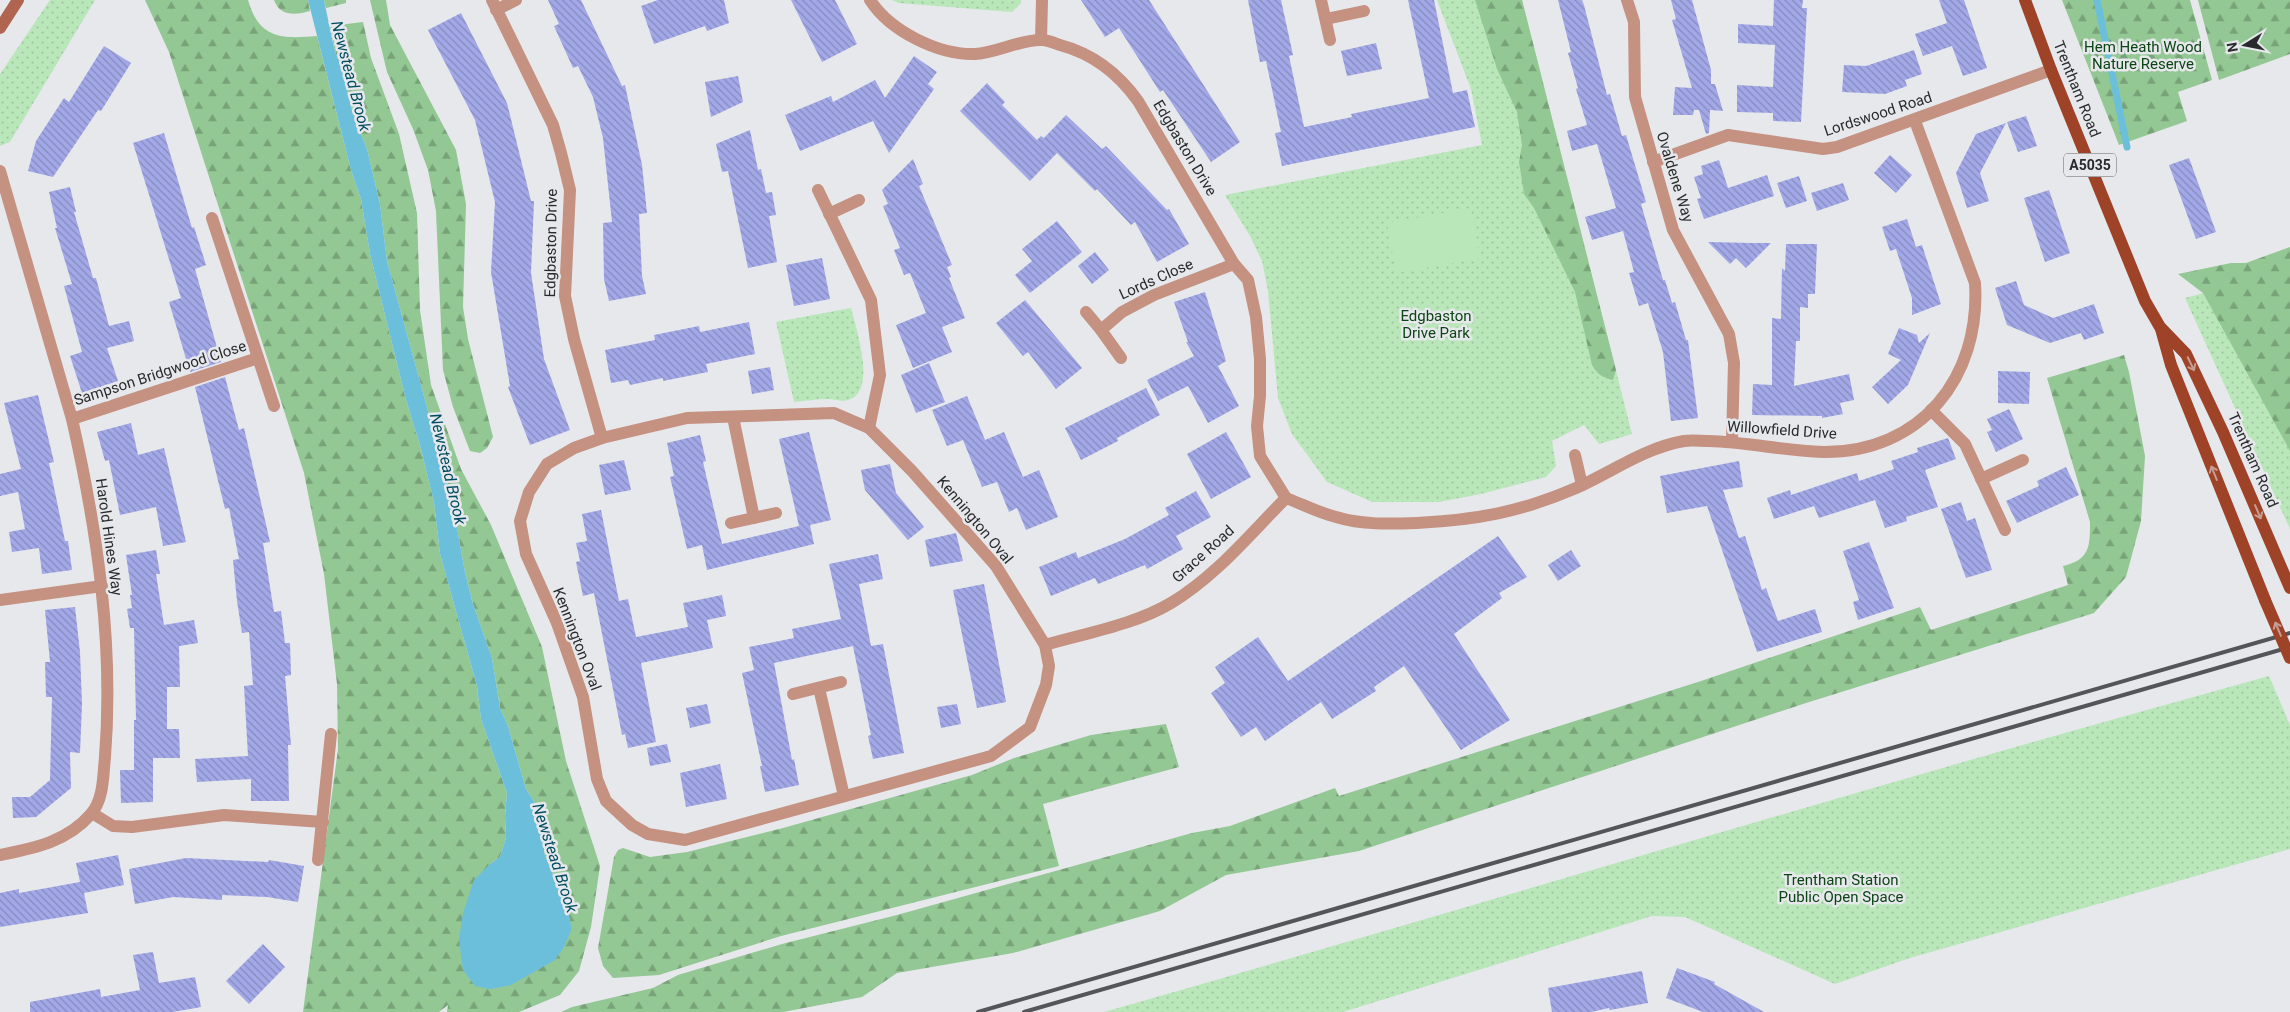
<svg xmlns="http://www.w3.org/2000/svg" width="2290" height="1012" font-family="Roboto,sans-serif">
	<defs>
		<pattern id="grass-dots" width="8" height="8" patternUnits="userSpaceOnUse" patternTransform="scale(1.25)"><rect width="8" height="8" fill="#bae7ba"/><path d="M2 2h.1M6 6h.1" fill="none" stroke="#a0c6a0" stroke-width="1.8" stroke-linecap="round"/></pattern>
		<pattern id="forest-firs" width="22" height="20" patternUnits="userSpaceOnUse" patternTransform="scale(1.25)"><rect width="22" height="20" fill="#93c793"/><path d="M5 1l3.5 6h-7zM16 11l3.5 6h-7z" fill="#78a278"/></pattern>
		<pattern id="building-back-hatch" width="6" height="6" patternUnits="userSpaceOnUse" patternTransform="scale(1.25)"><rect width="6" height="6" fill="#a3a9e8"/><path d="M-1 5l2 2M0 0l6 6M5-1l2 2" fill="none" stroke="#858abc"/></pattern>
	</defs>
	<rect width="100%" height="100%" fill="#e6e8ec"/>
	<g fill="url(#grass-dots)">
		<polygon points="50,0 95,0 10,142 0,146 0,74"/>
		<polygon points="892,0 1021,0 1021,3 1012,12 899,3"/>
		<polygon points="1437,0 1522,0 1632,434 1599,444 1584,425 1552,441 1556,466 1546,477 1481,494 1439,502 1372,502 1327,482 1292,434 1278,398 1268,291 1262,261 1250,236 1225,195 1482,145 1471,89"/>
		<polygon points="2253,280 2290,294 2290,529 2185,298"/>
		<path d="M851,308C856,329 878,392 848,400C842,402 834,399 828,399C817,399 805,401 794,402L776,322Z"/>
		<path d="M2269,676L2290,725V849L1910,958L1835,984L1685,917L1652,916L1343,1012H1104C1493,901 1879,783 2269,676Z"/>
	</g>
	<g fill="url(#forest-firs)">
		<path d="M145,0H248C259,39 282,39 317,36L351,170L361,199L370,254L406,400L420,445L434,502L440,554L477,686L481,719L507,793L505,816L506,838L500,857L490,864L572,929L568,913L567,890L554,877L544,853L545,835L539,809L526,789L508,726L500,708L492,658L473,604L465,572L451,495L387,261L380,204L367,149L352,111L342,70L334,48L330,26L363,22L371,58L399,134L417,213L420,310L431,385L461,469L491,525L542,647L566,761L600,866L591,927L579,971L560,995L519,1012H447L448,1005L439,1012H303L338,749L337,684L324,574L304,473L169,52Z"/>
		<path d="M274,0H308L310,11C296,15 280,17 274,0Z"/>
		<polygon points="324,0 346,0 346,3 326,8"/>
		<polygon points="370,0 386,0 390,25 456,150 466,204 463,307 468,339 493,437 487,448 480,453 470,451 453,407 443,370 436,211 428,170 413,129 387,72"/>
		<path d="M1475,0H1522L1616,370L1613,380C1603,378 1597,374 1592,365L1575,292L1534,208L1524,194L1519,162L1522,145L1517,112L1497,69Z"/>
		<polygon points="2062,0 2190,0 2212,80 2178,92 2187,121 2119,145"/>
		<polygon points="2198,0 2290,0 2290,54 2219,80"/>
		<polygon points="2290,247 2290,451 2203,293 2178,274 2231,263 2246,263"/>
		<path d="M2124,355L2129,372L2145,456L2141,521L2126,577L2094,613L1806,703L1359,851L1226,875L1160,911L1013,953L897,973L862,997L783,1012H561L572,1007L653,988L678,975L782,944L897,915L1192,833L1230,826L1335,788L1339,796L1701,681L1920,607L1931,630L2068,585L2063,566C2090,560 2090,546 2090,522L2047,378Z"/>
		<polygon points="1166,724 1179,767 1043,804 1059,866 781,936 659,975 613,978 603,966 598,948 614,857 618,850 623,848 650,857 687,852 783,828 972,775 1014,758 1091,735"/>
	</g>
	<polygon fill="#bae7ba" points="1471,208 1480,258 1396,273 1387,223"/>
	<polygon fill="#6bbfdb" points="308,0 324,0 334,48 342,70 352,111 367,149 380,204 387,261 451,495 465,572 473,604 492,658 500,708 508,726 526,789 539,809 545,835 544,853 554,877 567,890 568,913 572,928 564,947 555,960 511,985 490,989 475,986 463,970 459,940 463,913 474,880 490,864 500,857 506,838 505,816 507,793 481,719 477,686 440,554 434,502 420,445 406,400 370,254 361,199 351,170"/>
	<g fill="none" stroke-linecap="round" stroke-linejoin="round">
		<polyline stroke="#6bbfdb" stroke-width="7" points="2097,0 2127,147"/>
	</g>
	<g fill="url(#building-back-hatch)">
		<polygon points="548,0 581,0 622,86 625,85 642,165 647,213 639,214 642,276 646,294 609,301 604,279 603,223 612,222 603,138 593,97 578,66 573,68 554,26 559,24"/>
		<polygon points="658,0 724,0 729,23 707,31 705,26 654,44 641,6"/>
		<polygon points="791,0 835,0 857,44 822,62"/>
		<polygon points="1081,0 1149,0 1240,142 1211,162 1163,90 1160,92 1119,28 1105,37"/>
		<polygon points="1248,0 1281,0 1293,55 1289,56 1304,127 1352,117 1351,114 1429,98 1408,0 1434,0 1453,93 1467,90 1475,127 1282,166 1275,133 1281,132 1266,61 1260,62"/>
		<polygon points="1558,0 1582,0 1584,5 1607,95 1610,94 1622,136 1626,135 1646,202 1641,204 1663,280 1665,280 1672,303 1675,302 1686,340 1688,340 1698,418 1671,421 1663,352 1648,303 1639,306 1629,273 1634,272 1623,231 1592,240 1585,217 1616,208 1597,144 1572,151 1567,131 1587,125 1576,89 1578,88 1568,53 1571,52"/>
		<polygon points="1671,0 1692,0 1711,70 1711,84 1715,84 1723,111 1710,110 1709,133 1706,134 1699,110 1694,110 1693,115 1673,115 1675,87 1692,88 1672,20 1676,19"/>
		<polygon points="1774,0 1803,0 1802,8 1807,8 1801,122 1773,121 1773,113 1737,112 1737,85 1773,87 1775,45 1738,43 1738,24 1773,26"/>
		<polygon points="1939,0 1964,0 1987,68 1963,76 1952,46 1923,56 1915,34 1947,23"/>
		<polygon points="461,13 507,103 531,201 534,201 531,273 544,359 570,430 530,445 508,387 510,386 491,272 495,202 475,120 428,30"/>
		<polygon points="1376,43 1382,69 1347,76 1341,51"/>
		<polygon points="104,46 131,63 101,111 98,110 53,177 28,171 36,141 64,98 69,102"/>
		<polygon points="1914,50 1922,74 1905,80 1907,86 1885,94 1842,92 1844,65 1866,66"/>
		<polygon points="914,56 937,72 928,84 934,89 889,153 873,121 800,151 785,115 831,96 833,102 875,80 885,98"/>
		<polygon points="738,76 743,102 711,117 705,82"/>
		<polygon points="987,83 1005,102 1002,105 1037,140 1041,136 1044,138 1066,115 1102,149 1106,146 1167,210 1169,209 1189,244 1157,262 1135,222 1131,225 1097,189 1095,191 1057,153 1030,181 960,111"/>
		<polygon points="2026,116 2037,146 2018,152 2007,122"/>
		<polygon points="2006,123 1980,173 1989,201 1967,208 1956,173 1976,134"/>
		<polygon points="750,130 758,170 761,169 766,193 772,192 776,215 769,216 777,262 748,268 728,171 722,172 716,144"/>
		<polygon points="164,133 192,228 194,227 206,265 195,269 221,362 190,372 169,302 181,298 133,143"/>
		<polygon points="1890,155 1912,175 1896,193 1874,173"/>
		<polygon points="2189,158 2216,232 2196,239 2169,165"/>
		<polygon points="913,159 923,184 919,186 952,265 947,267 951,277 949,278 965,318 942,327 952,352 913,368 896,325 926,313 910,273 904,275 894,250 900,248 883,206 888,204 882,190"/>
		<polygon points="1719,160 1728,188 1767,175 1774,196 1704,219 1697,199 1701,198 1694,177 1703,174 1701,166"/>
		<polygon points="1799,176 1807,201 1786,208 1777,183"/>
		<polygon points="1843,183 1849,200 1817,211 1811,193"/>
		<polygon points="70,187 76,212 74,212 93,278 96,278 109,326 129,321 134,341 107,348 118,381 82,393 70,356 82,352 64,286 72,284 55,228 57,228 49,192"/>
		<polygon points="2049,190 2070,253 2045,262 2024,198"/>
		<polygon points="1907,219 1916,247 1922,245 1941,304 1912,315 1912,298 1896,249 1890,251 1882,227"/>
		<polygon points="1057,221 1082,252 1030,293 1015,275 1032,261 1022,249"/>
		<polygon points="1708,242 1751,243 1771,243 1746,268 1736,258 1730,264"/>
		<polygon points="1786,244 1817,244 1815,294 1808,294 1808,308 1800,307 1800,341 1796,341 1794,386 1849,374 1854,400 1840,403 1843,414 1822,418 1822,416 1752,415 1753,384 1772,385 1772,318 1781,319 1782,268 1785,271"/>
		<polygon points="1095,252 1109,270 1092,284 1078,266"/>
		<polygon points="822,258 830,299 794,306 786,265"/>
		<polygon points="2016,281 2024,305 2053,318 2094,304 2104,333 2084,340 2081,333 2050,343 2007,325 1995,288"/>
		<polygon points="1205,292 1226,361 1218,366 1239,406 1208,423 1188,386 1158,401 1147,380 1194,356 1186,342 1188,342 1174,302"/>
		<polygon points="1025,300 1082,368 1056,389 1028,352 1023,356 996,323"/>
		<polygon points="749,322 755,354 706,364 708,372 663,381 663,378 630,385 628,380 611,383 605,350 655,340 654,335 699,326 700,332"/>
		<polygon points="1899,328 1917,335 1919,343 1930,333 1908,385 1888,404 1872,387 1901,360 1888,354"/>
		<polygon points="929,363 945,402 916,413 901,375"/>
		<polygon points="770,367 774,390 752,394 748,371"/>
		<polygon points="1998,371 2030,372 2029,404 1998,403"/>
		<polygon points="225,377 239,430 244,428 270,542 263,543 274,612 281,611 285,643 290,643 291,675 285,676 291,745 288,745 289,801 251,801 251,779 197,782 195,759 248,756 244,686 253,685 249,632 242,633 237,601 233,560 239,559 229,508 225,509 195,387"/>
		<polygon points="1146,388 1160,415 1117,438 1118,441 1081,460 1065,428"/>
		<polygon points="38,395 54,462 49,463 65,541 68,541 72,570 42,574 39,548 12,552 9,532 25,529 18,492 0,496 0,474 21,469 4,403"/>
		<polygon points="967,396 985,440 1004,432 1023,477 1039,470 1058,517 1026,530 1017,508 1009,512 997,482 982,487 963,440 947,446 932,410"/>
		<polygon points="2009,409 2023,439 1996,452 1987,432 1992,430 1987,419"/>
		<polygon points="131,423 138,455 164,448 186,542 163,546 156,507 120,515 109,460 105,461 97,432"/>
		<polygon points="809,432 831,520 810,525 814,544 707,570 702,545 687,549 670,477 674,476 667,443 700,435 706,461 703,462 722,544 799,526 779,439"/>
		<polygon points="1226,432 1251,477 1211,499 1187,454"/>
		<polygon points="1948,438 1956,459 1925,470 1938,507 1906,517 1907,521 1885,528 1875,500 1819,518 1814,506 1774,519 1767,498 1790,490 1791,495 1857,473 1859,481 1894,469 1891,461 1918,452 1917,448"/>
		<polygon points="624,460 631,490 605,495 599,465"/>
		<polygon points="1739,461 1743,487 1723,490 1739,538 1745,536 1762,590 1766,588 1778,621 1815,609 1822,632 1757,652 1707,506 1667,513 1660,476"/>
		<polygon points="890,464 896,493 924,527 908,540 865,490 861,470"/>
		<polygon points="2066,467 2079,495 2017,523 2006,501 2039,486 2037,481"/>
		<polygon points="1196,491 1211,517 1176,536 1183,549 1147,569 1145,565 1098,584 1095,578 1051,596 1039,567 1076,552 1078,558 1125,539 1169,515 1165,508"/>
		<polygon points="1961,502 1967,521 1975,518 1992,570 1966,578 1941,509"/>
		<polygon points="601,510 619,601 628,599 636,637 688,627 683,603 722,595 726,616 707,620 713,648 641,663 656,742 628,748 625,734 622,735 594,593 583,596 576,562 580,561 576,543 587,541 582,514"/>
		<polygon points="956,533 963,561 930,567 925,540"/>
		<polygon points="1498,536 1527,577 1499,593 1502,598 1454,634 1510,720 1461,750 1404,666 1374,687 1376,691 1332,719 1321,702 1265,741 1256,727 1241,737 1211,693 1225,683 1215,667 1258,637 1288,681"/>
		<polygon points="1869,542 1894,608 1858,620 1853,602 1859,600 1843,551"/>
		<polygon points="156,550 160,574 156,574 164,625 194,620 198,643 179,646 180,687 167,687 167,729 179,729 180,758 153,758 153,802 121,803 120,770 134,770 134,720 136,720 134,628 130,628 127,609 132,608 130,595 132,595 126,555"/>
		<polygon points="1571,550 1581,566 1558,581 1548,565"/>
		<polygon points="878,554 883,579 859,584 871,646 883,644 904,753 873,759 868,736 871,735 853,646 774,663 792,760 794,759 799,785 765,792 760,766 762,766 742,673 754,670 749,647 794,638 792,629 841,619 829,564"/>
		<polygon points="984,584 1006,702 977,708 953,590"/>
		<polygon points="75,607 80,652 82,704 80,753 70,752 71,788 36,817 13,818 12,797 30,797 50,780 52,697 46,697 45,662 50,662 45,610"/>
		<polygon points="707,704 711,723 690,728 686,708"/>
		<polygon points="957,704 961,724 941,728 937,707"/>
		<polygon points="667,744 671,762 650,766 647,748"/>
		<polygon points="720,764 727,799 686,807 680,773"/>
		<polygon points="118,855 124,885 84,893 88,913 0,927 0,893 19,889 19,893 80,882 76,863"/>
		<polygon points="186,858 268,862 269,860 304,866 298,902 267,897 222,895 222,900 173,897 135,904 129,869"/>
		<polygon points="263,944 285,967 249,1004 226,981"/>
		<polygon points="153,952 159,983 195,977 201,1007 173,1012 30,1012 30,1002 100,989 101,997 140,990 133,955"/>
		<polygon points="1677,968 1715,982 1714,984 1764,1012 1703,1012 1666,998"/>
		<polygon points="1642,971 1648,1003 1610,1010 1609,1008 1591,1012 1552,1012 1548,988"/>
	</g>
	<g fill="none" stroke-linecap="round" stroke-linejoin="round">
		<g stroke="#c59181" stroke-width="12">
			<polyline points="492,0 553,125 561,153 570,190 565,296 574,339 602,438"/>
			<path d="M870,0C890,31 938,55 975,54C995,53 1022,39 1042,40C1048,40 1054,43 1060,45C1094,54 1118,73 1138,101L1234,264L1248,280L1256,317L1260,359V396L1257,426L1260,456L1286,498"/>
			<polyline points="1321,0 1330,40"/>
			<polyline points="1627,0 1634,22 1635,97 1673,230 1729,334 1734,363 1732,442"/>
			<polyline points="496,10 516,0"/>
			<polyline points="1326,19 1364,11"/>
			<polyline points="1041,40 1042,0"/>
			<polyline points="1653,162 1728,135 1823,149 1837,147 2051,70"/>
			<path d="M0,171L72,419C97,529 114,643 105,757C103,775 104,799 91,814C67,842 34,848 0,855"/>
			<polyline points="818,190 871,300 880,375 869,428"/>
			<polyline points="829,214 859,200"/>
			<polyline points="212,218 274,406"/>
			<polyline points="1086,312 1101,330"/>
			<polyline points="1121,358 1101,330 1122,312 1154,295 1234,264"/>
			<polyline points="1931,410 1965,444 2005,530"/>
			<polygon points="834,413 869,428 912,471 996,566 1045,645 1049,666 1046,685 1030,727 991,756 685,840 648,834 632,825 606,801 597,779 583,697 557,623 526,554 520,521 529,492 547,464 574,448 602,438 687,418"/>
			<polyline points="733,417 754,518"/>
			<polyline points="72,419 258,358"/>
			<polyline points="1575,455 1582,485"/>
			<polyline points="1981,479 2023,460"/>
			<path d="M1286,498C1302,504 1319,513 1336,517C1362,525 1390,524 1417,523C1476,520 1521,512 1576,488C1612,472 1644,448 1684,441C1692,440 1701,441 1709,441C1747,442 1785,451 1823,452C1921,453 1981,377 1975,283L1915,121"/>
			<polyline points="731,523 776,513"/>
			<polyline points="0,600 102,586"/>
			<path d="M1045,645C1086,633 1134,625 1171,603C1215,577 1250,534 1286,498"/>
			<polyline points="819,688 844,796"/>
			<polyline points="793,694 841,682"/>
			<polyline points="92,813 113,826 132,827 224,815 323,822"/>
			<polyline points="318,860 331,734"/>
		</g>
		<polyline stroke="#af654f" stroke-width="12" points="0,28 18,0"/>
		<g stroke="#9e4328" stroke-width="12">
			<polyline points="2025,0 2051,70 2145,301 2160,327 2186,354 2223,432 2290,588"/>
			<polyline points="2161,329 2171,365 2265,600"/>
		</g>
		<g stroke="#545556" stroke-width="4">
			<polyline points="978,1012 2290,633"/>
			<polyline points="1024,1012 2290,647"/>
		</g>
		<polyline stroke="#9e4328" stroke-width="12" points="2265,600 2290,658"/>
	</g>
	<defs><path id="oneway-shaft" d="M-6 0H5M1.5-3L5.5 0L1.5 3" fill="none" stroke-width="1.6" stroke-linecap="round" stroke-linejoin="round" transform="scale(1.25)"/></defs>
	<g stroke="#c69e94">
		<use href="#oneway-shaft" transform="translate(2191 364) rotate(64)"/>
		<use href="#oneway-shaft" transform="translate(2214 473) rotate(-112)"/>
		<use href="#oneway-shaft" transform="translate(2258 512) rotate(67)"/>
		<use href="#oneway-shaft" transform="translate(2278 629) rotate(-113)"/>
	</g>
	<g text-anchor="middle" dominant-baseline="central" stroke-width="5" stroke-linejoin="round" paint-order="stroke">
		<rect fill="#e6e8ec" stroke="#626365" stroke-width="1" x="2064" y="153.5" width="52" height="23" rx="4"/>
		<g font-size="14" font-weight="bold" fill="#292a2b">
			<text x="2090" y="165">A5035</text>
		</g>
		<g font-size="15" fill="#0c4414" stroke="#e6e8ec">
			<text x="2143" y="47">Hem Heath Wood<tspan x="2143" dy="17">Nature Reserve</tspan></text>
			<text x="1436" y="316">Edgbaston<tspan x="1436" dy="17">Drive Park</tspan></text>
			<text x="1841" y="880">Trentham Station<tspan x="1841" dy="17">Public Open Space</tspan></text>
		</g>
		<g font-size="15" fill="#292a2b" stroke="#e6e8ec">
			<text transform="translate(2077 89) rotate(68)">Trentham Road</text>
			<text transform="translate(1878 114) rotate(-18)">Lordswood Road</text>
			<text transform="translate(1185 148) rotate(59)">Edgbaston Drive</text>
			<text transform="translate(1675 177) rotate(73)">Ovaldene Way</text>
			<text transform="translate(551 243) rotate(-89)">Edgbaston Drive</text>
			<text transform="translate(1156 279) rotate(-24)">Lords Close</text>
			<text transform="translate(160 373) rotate(-18)">Sampson Bridgwood Close</text>
			<text transform="translate(1782 430) rotate(4)">Willowfield Drive</text>
			<text transform="translate(2253 460) rotate(66)">Trentham Road</text>
			<text transform="translate(975 520) rotate(50)">Kennington Oval</text>
			<text transform="translate(109 537) rotate(82)">Harold Hines Way</text>
			<text transform="translate(1203 554) rotate(-42)">Grace Road</text>
			<text transform="translate(577 639) rotate(69)">Kennington Oval</text>
		</g>
		<g font-size="16" font-style="italic" fill="#004d60" stroke="#e6e8ec">
			<text transform="translate(351 76) rotate(75)">Newstead Brook</text>
			<text transform="translate(448 469) rotate(77)">Newstead Brook</text>
			<text transform="translate(555 858) rotate(72)">Newstead Brook</text>
		</g>
	</g>
	<g transform="translate(2245 45) rotate(260)" stroke="#e6e8ec" stroke-width="4" paint-order="stroke">
	<path d="M0-4L9 19L0 12L-9 19Z" fill="#292a2b"/>
	<text y="-8" font-size="14" font-weight="bold" text-anchor="middle" fill="#292a2b">N</text>
	</g>
</svg>
